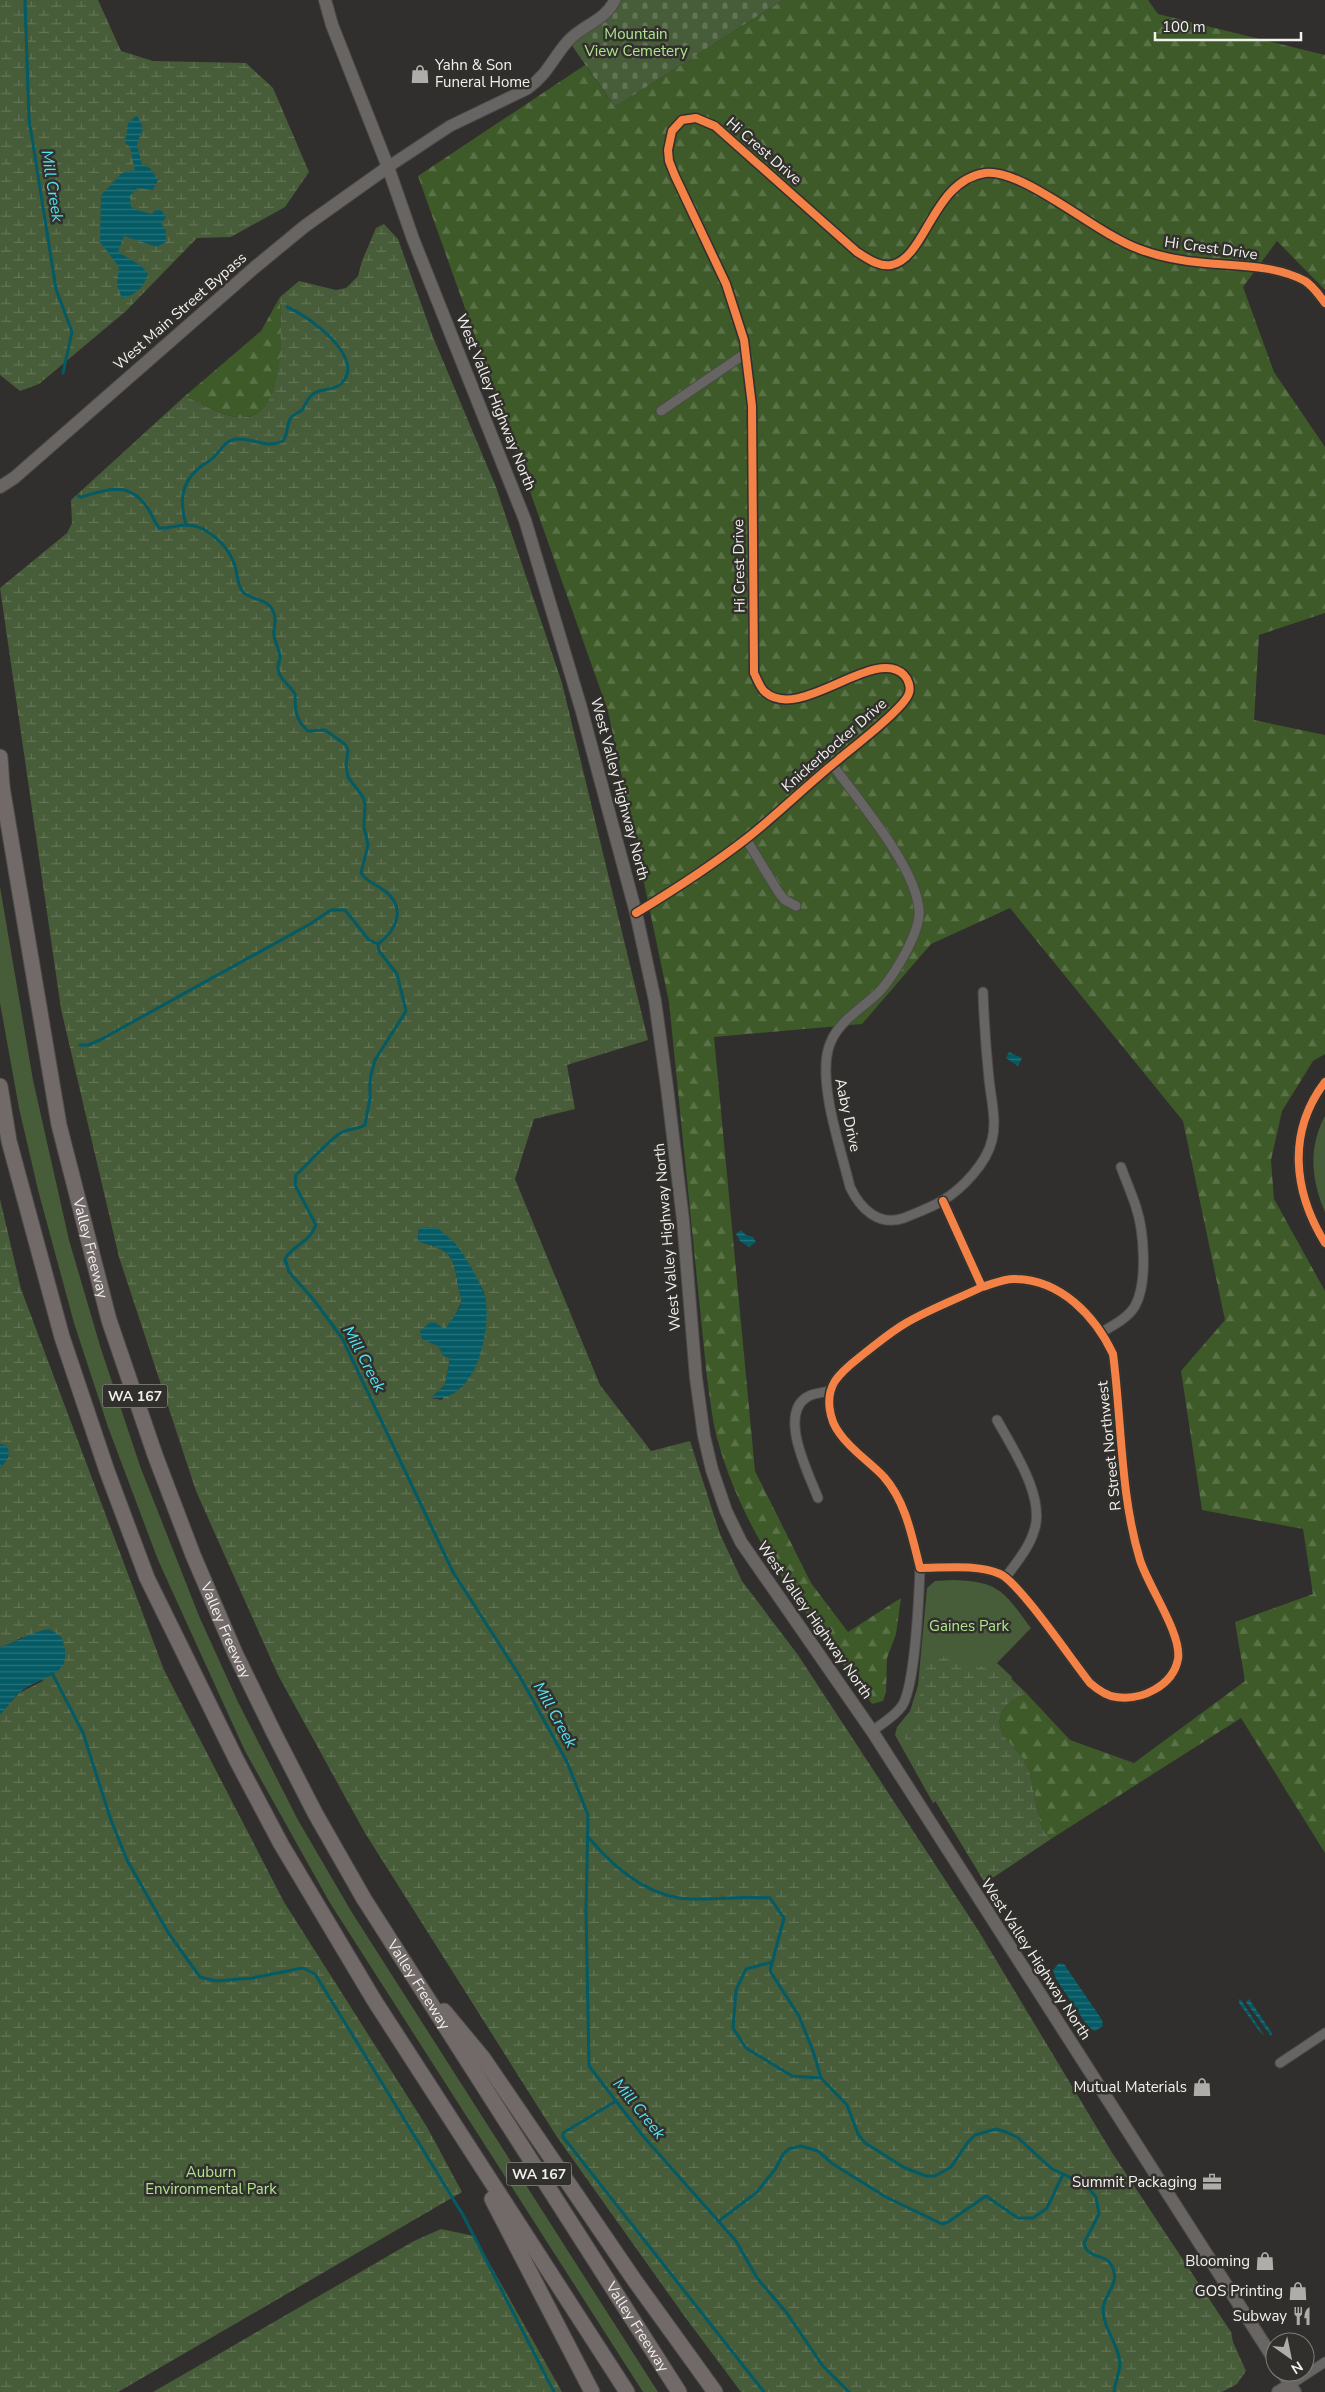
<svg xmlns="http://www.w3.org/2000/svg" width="1325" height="2392" font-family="'Nunito Sans',sans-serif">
	<defs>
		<pattern id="forest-firs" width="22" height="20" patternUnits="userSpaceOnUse" patternTransform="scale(1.25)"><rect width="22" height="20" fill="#3d5a28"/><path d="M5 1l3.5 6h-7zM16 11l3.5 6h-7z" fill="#5a7248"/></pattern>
		<pattern id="wetland-marsh" width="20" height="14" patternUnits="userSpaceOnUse" patternTransform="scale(1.25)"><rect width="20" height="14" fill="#475c38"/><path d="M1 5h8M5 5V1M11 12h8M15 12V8" fill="none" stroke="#627455"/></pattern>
		<pattern id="cemetery-stones" width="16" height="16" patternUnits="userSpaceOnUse" patternTransform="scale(1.25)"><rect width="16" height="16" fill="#475c38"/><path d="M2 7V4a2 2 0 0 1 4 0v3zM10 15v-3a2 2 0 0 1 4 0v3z" fill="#627455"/></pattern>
		<pattern id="water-rules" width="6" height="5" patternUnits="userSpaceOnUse" patternTransform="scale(1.25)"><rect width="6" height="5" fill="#045b65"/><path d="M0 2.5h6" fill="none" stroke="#29737b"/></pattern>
	</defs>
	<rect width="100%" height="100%" fill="#312f2d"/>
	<g fill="#475c38">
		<polygon points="0,887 33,1080 69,1240 101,1349 140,1466 199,1616 238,1702 298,1820 351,1911 658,2392 643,2392 330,1903 245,1751 158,1560 108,1427 74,1323 38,1190 19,1108 0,1003"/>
		<path d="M1325,1116V1212C1311,1180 1308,1147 1325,1116Z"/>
		<path d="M952,1580C1000,1581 1004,1592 1031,1628L997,1663L1012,1677L980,1773L933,1803L895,1735L897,1727L910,1711L918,1685L927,1588L935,1581Z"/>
	</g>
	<g fill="url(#forest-firs)">
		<path d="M783,0H1148L1158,14L1325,55V290L1277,241L1243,287L1274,372L1325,447V613L1259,635L1254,720L1325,735V1054L1313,1061L1282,1111L1271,1160L1274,1199L1325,1291V1853L1241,1718L1051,1839C1048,1835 1043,1831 1042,1827C1034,1808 1035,1777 1024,1760C1016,1747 997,1736 1000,1718C1002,1705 1016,1697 1027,1694L1070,1740L1134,1763L1245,1681L1235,1622L1313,1594L1303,1529L1202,1510L1181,1371L1225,1320L1183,1121L1010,908L931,944L862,1024L714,1037L755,1471L811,1583L848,1632L901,1598L896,1634L887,1658L886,1692L883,1701L872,1704C811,1619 745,1541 717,1438C712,1419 710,1398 707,1378L669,1002L608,711L418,176L585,65L615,107Z"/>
		<path d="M280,297C281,325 288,413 246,417C225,419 204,405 185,396L261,331Z"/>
	</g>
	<g fill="url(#wetland-marsh)" fill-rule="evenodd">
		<polygon points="0,0 98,0 121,51 153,61 246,63 273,88 309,172 285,207 231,237 197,238 126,311 39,384 20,391 0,375"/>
		<path d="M384,224L398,239L433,337L496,487L562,683L648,1040L567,1065L575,1109L534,1119L515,1179L600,1385L651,1451L690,1441L720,1534L742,1581L798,1655L978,1930L1111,2151L1231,2332L1233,2342L1246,2371L1237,2384L1222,2392H741L685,2317L557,2137L365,1833L278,1675L196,1491L119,1257L61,1009L0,588L67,533L72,523L71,500L185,396C204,405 225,419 246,417C287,413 281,325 280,297L299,281L336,290L346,288L358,276L362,261L376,228ZM419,1227L455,1244L483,1290L486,1302L442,1400L431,1398L445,1385L450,1358L444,1356L438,1346C445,1329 457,1316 462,1299C455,1284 459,1261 444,1251C437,1246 426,1244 418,1241Z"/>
		<polygon points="0,1199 21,1289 164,1670 284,1902 427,2127 462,2192 118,2392 0,2392 0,1714 19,1693 43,1681 22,1637 10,1644 0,1647 0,1467 3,1465 7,1446 0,1444"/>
		<path d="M925,1652L989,1668L996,1664L1027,1694C1016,1697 1002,1705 1000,1718C997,1736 1016,1747 1024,1760C1035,1777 1034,1808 1042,1827C1043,1831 1048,1835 1051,1839L985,1883L934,1799L907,1746L905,1738L919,1700Z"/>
		<polygon points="441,2229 474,2236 562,2392 153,2392 414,2241"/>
	</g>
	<polygon fill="url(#cemetery-stones)" points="615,0 783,0 615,107 568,40"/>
	<g fill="url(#water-rules)">
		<path d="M137,115L143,128L137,145L142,165L150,168L158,180L153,190L137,188L130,196L131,207L140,211L152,214L156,209L162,211L166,217L161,224L166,229V242L157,247L124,236L118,252L140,265L148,274C143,289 136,294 122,299L117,285L119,267L100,242L101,195L122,173L135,170L130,147L125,143L128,123Z"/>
		<polygon points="1009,1052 1022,1058 1018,1066 1006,1058"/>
		<path d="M419,1227H436C442,1232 450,1238 456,1244C465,1256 484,1287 486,1302C490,1335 475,1403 431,1398L445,1385L450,1358L444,1356L438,1346L422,1339L420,1331L432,1321L445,1329L459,1309L462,1299C455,1284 459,1261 444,1251C437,1246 426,1244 418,1241Z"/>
		<polygon points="741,1230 746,1235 753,1237 756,1242 749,1247 740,1241 736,1234"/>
		<path d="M0,1444L7,1446C11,1455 8,1461 0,1467Z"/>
		<path d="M49,1629L61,1636C78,1679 41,1674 19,1693C12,1699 7,1708 0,1714V1647C17,1642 30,1632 49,1629Z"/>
		<polygon points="1059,1963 1064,1964 1102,2020 1103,2026 1095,2031 1089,2028 1056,1979 1053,1970"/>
		<polygon points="1239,1999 1241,2000 1264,2035 1260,2032 1239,2003"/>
		<polygon points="1249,1999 1272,2033 1271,2036 1246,2002"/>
	</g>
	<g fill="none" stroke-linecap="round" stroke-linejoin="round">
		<g stroke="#045b65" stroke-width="3">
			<polyline points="25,0 29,119 56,289 72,332 63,373"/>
			<path d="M78,496L81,497C107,490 128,480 147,507C152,514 154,521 159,528C168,529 176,525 185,525C206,524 227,545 234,563C238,572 236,584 243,592C253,602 271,597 275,617C276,623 273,629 274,636C275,643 280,650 280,658C279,663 276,668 279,673C282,681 291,687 295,694C295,710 295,719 308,731L325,730L346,745L348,751L346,765L348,777L363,797L365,804L364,827L368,845L361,873C368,883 376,884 385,891C407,908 396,931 378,944L379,951L397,974L406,1011L375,1060L370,1079V1098L365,1125C357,1130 347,1128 339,1134C324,1145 310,1162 296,1175L295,1185L316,1225C308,1245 293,1244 285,1259L289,1272L313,1299L342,1338L453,1572L519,1675L567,1762L588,1815L586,1911L589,2066L643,2136L736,2241L757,2278L786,2312L823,2366L849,2392"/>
			<path d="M186,525C180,503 180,484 198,469C203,464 209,462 214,457C222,449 225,440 237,439C253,438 267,449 283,441C288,434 286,427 290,419C292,415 298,413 302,410C305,406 306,401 310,397C318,387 332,392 341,384C368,358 307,315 287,307"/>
			<polyline points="80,1045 88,1045 100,1040 310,924 331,910 345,910 369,940 378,944"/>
			<polyline points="52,1673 83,1733 111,1820 127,1860 169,1934 200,1977 216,1981 252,1978 303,1968 315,1974 463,2215 554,2392"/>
			<path d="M588,1837C614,1868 650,1899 693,1899C720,1899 744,1896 770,1898L784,1918L770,1971L799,2016L813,2051L821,2078L847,2105L858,2134L865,2143L905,2168L926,2176H935L951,2167L968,2142L975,2135L996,2129L1006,2132L1017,2137L1052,2169L1080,2182L1089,2189L1096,2197L1099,2214L1084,2243C1086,2259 1106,2253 1112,2266C1121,2284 1104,2293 1103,2309C1103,2329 1120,2346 1120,2365C1119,2374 1115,2383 1114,2392"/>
			<polyline points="772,1962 746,1969 736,1990 733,2028 746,2048 792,2076 821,2078"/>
			<polyline points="616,2101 563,2133 563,2137 764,2392"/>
			<polyline points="719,2221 757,2192 776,2168 783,2154 789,2149 801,2146 818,2151 833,2164 886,2197 942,2224 948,2222 986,2196 1018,2218 1033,2218 1047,2208 1063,2174"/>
		</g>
		<g stroke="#4c4b4a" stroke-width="11">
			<g id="minor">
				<polyline points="661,411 746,353"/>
				<path d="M832,764C858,800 916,867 919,910C921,932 894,975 880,991C861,1010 835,1022 828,1050C819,1087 841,1149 850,1187C860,1208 878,1227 904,1218C916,1213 930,1208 942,1201C962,1189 987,1163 992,1140C997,1121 991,1099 989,1079C986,1050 984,1021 983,992"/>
				<polyline points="746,839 779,893 785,900 796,906"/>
				<path d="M636,913C674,890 711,866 746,839C778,814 807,785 838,760C852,748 905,708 909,693C911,687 908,679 904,675C875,645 800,723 765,692C760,688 757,679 754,673L752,406L744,340L726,284L675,176L669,161L668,150L672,131L682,120L696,118L715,126L857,252C867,258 878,267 891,265C926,259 932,181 985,173C1023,168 1098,235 1139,249C1160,257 1182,261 1205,263C1238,266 1275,265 1305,281C1313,286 1320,296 1325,303"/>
				<path d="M1325,1082C1287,1132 1293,1191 1325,1243"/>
				<path d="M943,1201L982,1287C993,1284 1004,1278 1016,1279C1061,1280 1095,1316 1113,1354C1122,1423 1120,1494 1140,1560C1148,1586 1182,1634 1178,1659C1173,1686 1141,1701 1116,1697C1106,1696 1098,1690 1090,1683C1073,1662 1019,1582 1000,1574C976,1564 945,1568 920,1568C912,1537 906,1502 884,1477C870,1462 852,1451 840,1434C829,1420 825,1397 835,1381C843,1369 855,1361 866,1352C879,1342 892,1331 906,1323C930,1309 957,1299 982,1287"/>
				<path d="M1102,1332C1114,1325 1128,1318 1135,1306C1148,1283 1144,1231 1136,1207C1132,1194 1126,1181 1121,1167"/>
				<path d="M997,1420C1013,1449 1046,1498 1034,1531C1029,1548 1016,1563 1006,1577"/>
				<path d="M818,1498C809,1474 775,1410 811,1395C817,1393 824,1392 830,1391"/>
				<path d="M872,1731C883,1723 894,1717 902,1706C915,1686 919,1596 920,1568"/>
				<polyline points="1280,2063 1325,2033"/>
				<polyline points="1290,2385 1325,2362"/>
			</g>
		</g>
		<g stroke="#4c4b4a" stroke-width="13">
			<path id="tertiary" d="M388,167L450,126L527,89C548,74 552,59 568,41C582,25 605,21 615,0"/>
		</g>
		<g stroke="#4c4b4a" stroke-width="14">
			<g id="secondary">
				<polyline points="325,0 332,25 388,167 413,239 525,520 581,708 636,913 655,1001 667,1087 683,1220 696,1378 704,1436 712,1470 726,1511 741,1542 872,1731 1275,2361"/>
				<polyline points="0,487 14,478 254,268 305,226 388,167"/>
				<polyline points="1282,2372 1295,2392"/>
				<polyline points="1278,2392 1290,2385"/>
			</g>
		</g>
		<g stroke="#4c4b4a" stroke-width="17">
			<g id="motorway">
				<polyline points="0,757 2,786"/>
				<path id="s1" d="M0,775L59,1125L109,1320L155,1455L193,1555L235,1653L274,1733L315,1813L364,1899L679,2392"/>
				<polyline points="0,1086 9,1141 62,1337 107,1471 147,1578 237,1761 281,1844 374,2000 627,2392"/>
				<polyline points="444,2011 483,2058 635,2281 715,2392"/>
				<polyline points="492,2199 592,2392"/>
			</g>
		</g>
		<use href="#minor" stroke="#676563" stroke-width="9"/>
		<use href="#tertiary" stroke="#676563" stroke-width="11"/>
		<use href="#secondary" stroke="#686563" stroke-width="12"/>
		<use href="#motorway" stroke="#726969" stroke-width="15"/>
		<g stroke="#32302c" stroke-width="11">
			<g id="cycleway">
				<path d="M636,913C674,890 711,866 746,839C778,814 807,785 838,760C852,748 905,708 909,693C911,687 908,679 904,675C875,645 800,723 765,692C760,688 757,679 754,673L752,406L744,340L726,284L675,176L669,161L668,150L672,131L682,120L696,118L715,126L857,252C867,258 878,267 891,265C926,259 932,181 985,173C1023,168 1098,235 1139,249C1160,257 1182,261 1205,263C1238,266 1275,265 1305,281C1313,286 1320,296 1325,303"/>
				<path d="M1325,1082C1287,1132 1293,1191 1325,1243"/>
				<path d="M943,1201L982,1287C993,1284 1004,1278 1016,1279C1061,1280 1095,1316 1113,1354C1122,1423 1120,1494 1140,1560C1148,1586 1182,1634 1178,1659C1173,1686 1141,1701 1116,1697C1106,1696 1098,1690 1090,1683C1073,1662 1019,1582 1000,1574C976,1564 945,1568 920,1568C912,1537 906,1502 884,1477C870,1462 852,1451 840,1434C829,1420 825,1397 835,1381C843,1369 855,1361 866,1352C879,1342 892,1331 906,1323C930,1309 957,1299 982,1287"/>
			</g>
		</g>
		<use href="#cycleway" stroke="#f48246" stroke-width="8"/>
	</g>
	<defs>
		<g id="shop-bare" transform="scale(1.5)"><path d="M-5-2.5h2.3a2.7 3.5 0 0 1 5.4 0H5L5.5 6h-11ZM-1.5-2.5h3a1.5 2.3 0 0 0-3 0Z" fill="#aeadaa" stroke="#32302c" stroke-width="2.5" paint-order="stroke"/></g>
		<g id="office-bare" transform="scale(1.5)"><path d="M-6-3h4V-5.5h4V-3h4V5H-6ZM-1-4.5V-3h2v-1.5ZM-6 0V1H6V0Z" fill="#aeadaa" stroke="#32302c" stroke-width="2.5" paint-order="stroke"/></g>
		<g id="restaurant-bare" transform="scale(1.5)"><path d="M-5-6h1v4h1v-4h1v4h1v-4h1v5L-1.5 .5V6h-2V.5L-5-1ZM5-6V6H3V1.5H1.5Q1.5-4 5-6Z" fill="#aeadaa" stroke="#32302c" stroke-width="2.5" paint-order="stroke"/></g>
	</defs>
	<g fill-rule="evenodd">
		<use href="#shop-bare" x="420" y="74"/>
		<use href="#shop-bare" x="1202" y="2087"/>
		<use href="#office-bare" x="1212" y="2182"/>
		<use href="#shop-bare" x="1265" y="2261"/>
		<use href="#shop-bare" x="1298" y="2291"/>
		<use href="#restaurant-bare" x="1302" y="2316"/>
	</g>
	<g text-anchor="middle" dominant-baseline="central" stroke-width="5" stroke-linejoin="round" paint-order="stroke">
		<g fill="#32302c" stroke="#b8b7b4" stroke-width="1">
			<rect x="102.5" y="1384.5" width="65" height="23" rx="4"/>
			<rect x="506.5" y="2162.5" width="65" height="23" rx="4"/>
		</g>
		<g font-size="14" font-weight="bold" fill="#f2f1ee">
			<text x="135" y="1396">WA 167</text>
			<text x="539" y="2174">WA 167</text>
		</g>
		<g font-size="15" fill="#b0e590" stroke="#32302c">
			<text x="636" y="34">Mountain<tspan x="636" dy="17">View Cemetery</tspan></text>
			<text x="969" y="1626">Gaines Park</text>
			<text x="211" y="2172">Auburn<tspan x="211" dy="17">Environmental Park</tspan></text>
		</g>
		<g font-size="15" fill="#f2f1ee" stroke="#32302c" text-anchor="end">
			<text x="435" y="65" text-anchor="start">Yahn &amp; Son<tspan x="435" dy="17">Funeral Home</tspan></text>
			<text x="1187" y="2087">Mutual Materials</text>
			<text x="1197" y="2182">Summit Packaging</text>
			<text x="1250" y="2261">Blooming</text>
			<text x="1283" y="2291">GOS Printing</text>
			<text x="1287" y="2316">Subway</text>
		</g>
		<g font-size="15" fill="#f2f1ee" stroke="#32302c">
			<text transform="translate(764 151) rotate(41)">Hi Crest Drive</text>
			<text transform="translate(1211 248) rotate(8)">Hi Crest Drive</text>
			<text transform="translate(180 311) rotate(-41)">West Main Street Bypass</text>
			<text transform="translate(496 402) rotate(68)">West Valley Highway North</text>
			<text transform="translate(739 566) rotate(-91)">Hi Crest Drive</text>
			<text transform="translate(834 745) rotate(-41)">Knickerbocker Drive</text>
			<text transform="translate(620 789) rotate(75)">West Valley Highway North</text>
			<text transform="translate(848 1115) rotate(78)">Aaby Drive</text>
			<text transform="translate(667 1237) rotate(-95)">West Valley Highway North</text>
			<text stroke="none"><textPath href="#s1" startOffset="482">Valley Freeway</textPath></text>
			<text transform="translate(1109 1446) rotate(-96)">R Street Northwest</text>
			<text transform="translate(815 1620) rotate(55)">West Valley Highway North</text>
			<text stroke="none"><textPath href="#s1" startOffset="888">Valley Freeway</textPath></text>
			<text transform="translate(1036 1959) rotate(57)">West Valley Highway North</text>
			<text stroke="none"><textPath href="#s1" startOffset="1292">Valley Freeway</textPath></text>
			<text stroke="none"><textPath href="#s1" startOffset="1698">Valley Freeway</textPath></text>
		</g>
		<g font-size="16" font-style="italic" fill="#51e5f9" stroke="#32302c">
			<text transform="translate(52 186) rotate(81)">Mill Creek</text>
			<text transform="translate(364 1359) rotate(62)">Mill Creek</text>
			<text transform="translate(555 1715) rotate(61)">Mill Creek</text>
			<text transform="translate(639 2109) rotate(51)">Mill Creek</text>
		</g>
	</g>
	<g transform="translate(1290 2357) rotate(147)"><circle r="24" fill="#32302c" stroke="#7f7d7a"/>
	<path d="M0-4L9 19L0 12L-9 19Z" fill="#aeadaa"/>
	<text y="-8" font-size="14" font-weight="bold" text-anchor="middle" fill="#f2f1ee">N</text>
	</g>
	<path d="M1155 32v8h146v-8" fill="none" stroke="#f2f1ee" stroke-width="2.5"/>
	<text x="1162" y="32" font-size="15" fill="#f2f1ee" stroke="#32302c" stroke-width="4" paint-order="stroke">100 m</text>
</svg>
